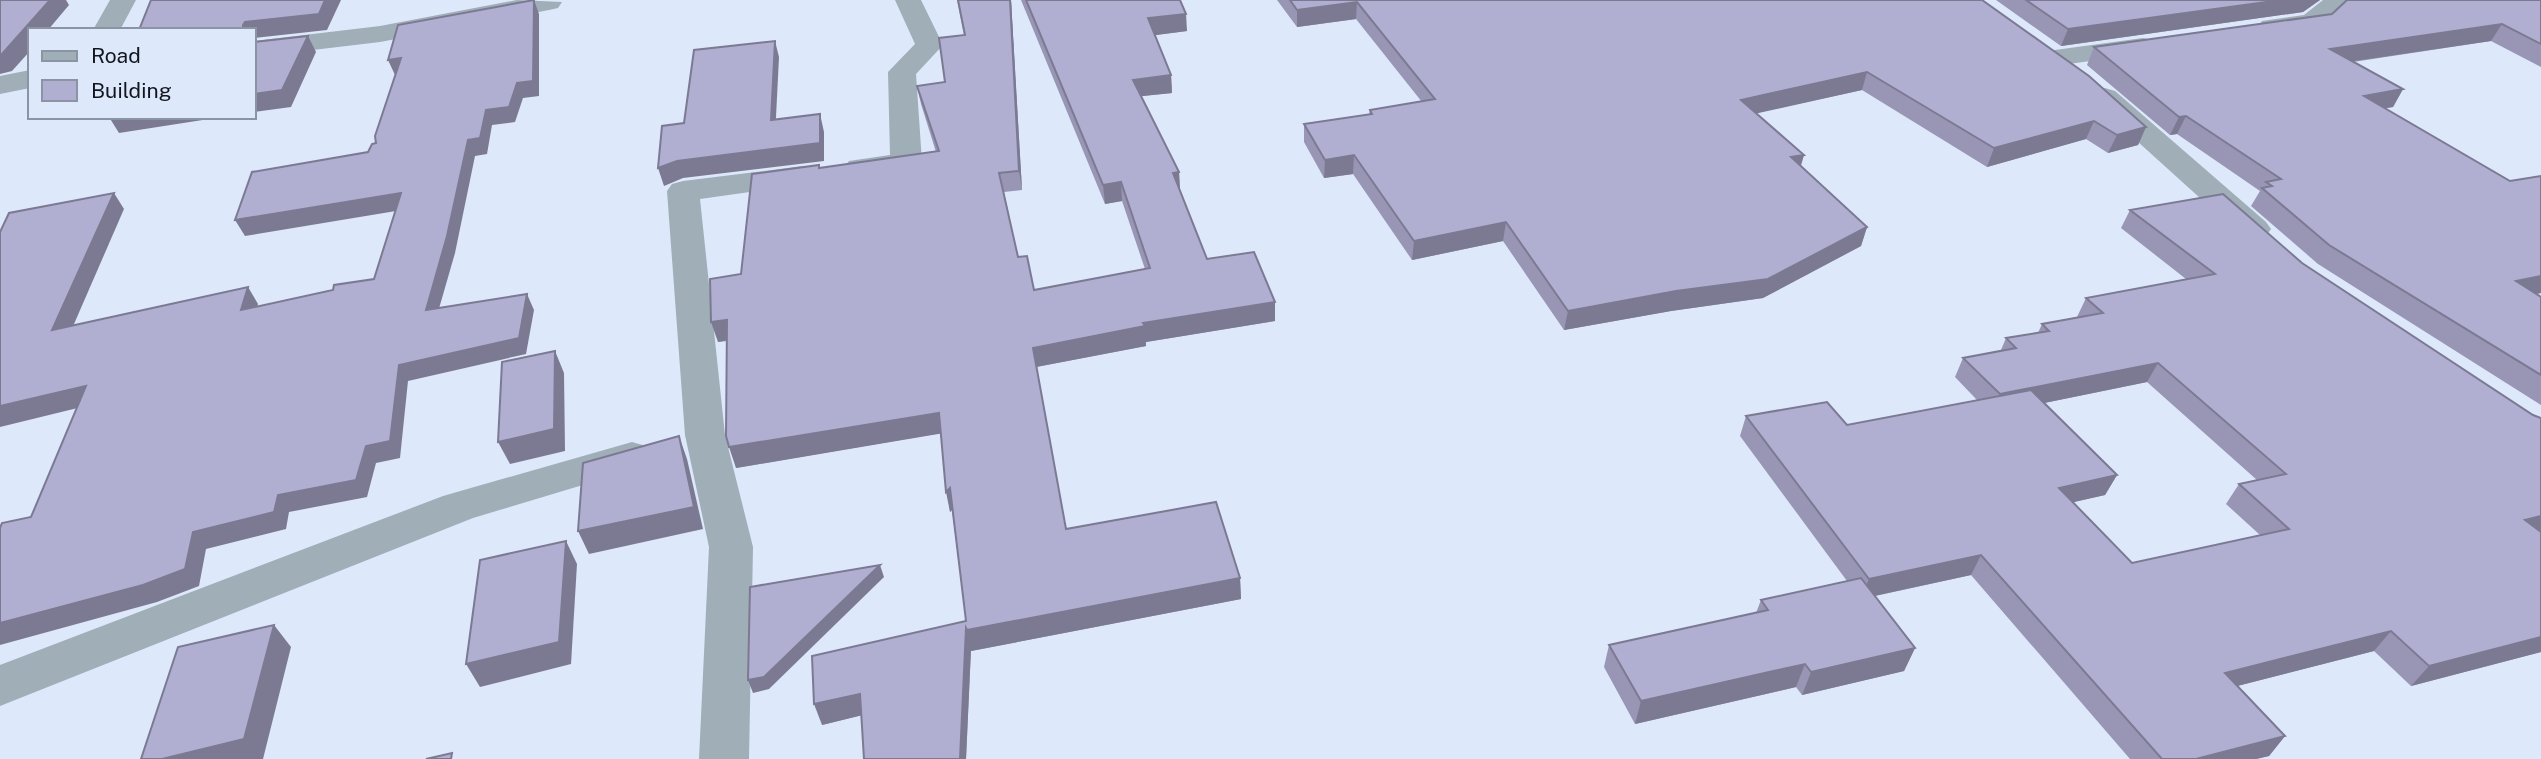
<svg xmlns="http://www.w3.org/2000/svg" width="2541" height="759" font-family="'Public Sans',sans-serif">
	<rect width="100%" height="100%" fill="#dde8fb"/>
	<g fill="none" stroke-linecap="round" stroke-linejoin="round">
		<g fill="#9faeb7" fill-rule="evenodd">
			<polygon points="110,0 136,0 120,30 93,30"/>
			<polygon points="517,0 562,2 558,8 549,10 380,42 254,57 254,41 380,26"/>
			<polygon points="895,0 921,0 943,45 916,74 922,162 917,169 860,178 849,175 844,168 849,161 890,155 888,72 915,44"/>
			<path d="M2323,0H2352C2333,27 2294,41 2262,33L2258,27L2262,21L2304,15Z"/>
			<polygon points="2143,38 2153,40 2157,46 2153,52 2055,66 2045,64 2041,58 2045,52 2055,50"/>
			<polygon points="30,70 30,88 0,94 0,76"/>
			<polygon points="2105,88 2115,91 2266,222 2271,229 2266,236 2254,239 2242,236 2095,103 2090,97 2095,91"/>
			<polygon points="803,166 814,169 819,176 814,183 700,199 725,435 753,547 749,759 699,759 709,547 685,435 667,191 672,184 683,181"/>
			<polygon points="632,442 646,446 652,456 646,466 473,518 0,706 0,665 443,496"/>
		</g>
	</g>
	<g fill="#9896b4" fill-rule="evenodd">
		<polygon points="957,0 1011,0 1022,190 1004,192 1018,257 1034,290 1145,269 1122,201 1105,204 1021,0 1180,0 1187,31 1155,35 1171,75 1172,93 1141,96 1179,172 1180,190 1207,259 1275,321 1146,342 1146,346 1036,367 1066,529 1240,578 1241,599 971,651 971,649 966,759 864,759 862,715 822,725 966,621 952,510 950,512 941,433 736,468 727,341 718,342 741,274 819,165 820,168 936,152 921,104 917,86 945,82 964,35"/>
		<polygon points="1277,0 1982,0 2146,127 2138,145 2108,153 2086,139 1987,167 1862,90 1756,113 1804,155 1801,166 1867,227 1861,246 1763,298 1671,311 1564,330 1503,241 1412,260 1353,174 1324,178 1304,142 1304,124 1369,114 1370,110 1422,102 1356,19 1297,27"/>
		<polygon points="1996,0 2320,0 2303,12 2061,46"/>
		<polygon points="2541,0 2541,67 2491,41 2353,62 2403,89 2393,107 2384,108 2541,293 2536,294 2541,297 2541,405 2318,264 2251,206 2260,191 2177,134 2170,135 2087,65 2094,47 2332,14"/>
		<path d="M2130,210L2302,263L2533,415L2541,418V652L2411,686L2374,651L2237,686L2285,736L2269,756L2256,759H2130L1971,575L1875,596L1915,648L1904,671L1802,695L1796,687L1635,724L1604,667L1609,645L1756,613L1761,600L1847,581L1740,436L1746,416L1847,425L1977,400L1955,377L1963,358L2001,350L2006,338L2038,333L2042,324L2077,317L2086,298L2186,279L2121,228ZM2147,382L2257,480L2239,484L2226,504L2260,535L2132,563L2073,502L2105,495L2117,475L2044,403Z"/>
	</g>
	<g fill="#7c7a92">
		<polygon points="49,0 66,0 69,5 48,30 30,30 30,51 12,71 0,74 0,55"/>
		<polygon points="325,0 341,0 327,30 254,38 254,30 243,30 243,25 245,22"/>
		<polygon points="534,0 539,14 539,96 523,98 515,122 492,125 487,154 475,156 455,253 434,326 426,310 468,140 486,110 517,83"/>
		<polygon points="1010,0 1011,0 1022,190 1019,171"/>
		<polygon points="2281,0 2320,0 2303,12 2061,46 2068,29"/>
		<polygon points="1357,2 1356,19 1297,27 1297,10"/>
		<polygon points="1186,14 1187,31 1149,36 1148,18"/>
		<polygon points="2502,24 2491,41 2320,66 2330,49"/>
		<polygon points="308,36 316,52 291,107 254,112 254,94"/>
		<polygon points="775,41 779,57 775,137 771,120"/>
		<polygon points="401,58 395,75 388,60"/>
		<polygon points="1867,72 1862,90 1736,118 1741,100"/>
		<polygon points="1171,75 1172,93 1134,97 1133,80"/>
		<polygon points="2403,89 2393,107 2353,114 2364,96"/>
		<polygon points="820,114 824,132 824,161 683,178 664,186 658,168 677,161"/>
		<polygon points="2186,116 2177,134 2170,135 2179,117"/>
		<polygon points="109,117 222,117 119,133"/>
		<polygon points="2094,121 2086,139 1987,167 1994,148"/>
		<polygon points="2146,127 2138,145 2108,153 2117,135"/>
		<polygon points="1354,155 1353,174 1324,178 1325,160"/>
		<polygon points="1804,155 1798,173 1791,157"/>
		<polygon points="1179,172 1180,191 1173,173"/>
		<polygon points="1121,182 1122,201 1105,204 1103,185"/>
		<polygon points="114,193 124,209 64,347 52,330"/>
		<polygon points="401,193 408,209 245,236 235,220"/>
		<polygon points="1506,222 1503,241 1412,260 1414,241"/>
		<polygon points="1867,227 1861,246 1763,298 1671,311 1564,330 1568,311"/>
		<polygon points="2541,276 2541,293 2502,300 2516,281"/>
		<polygon points="248,287 258,304 251,327 241,310"/>
		<polygon points="527,294 534,310 526,354 408,381 400,458 376,463 367,497 289,512 286,529 206,549 199,586 157,602 0,645 0,623 193,532 278,495 366,446 399,365"/>
		<polygon points="1275,302 1275,321 1146,342 1146,346 1036,367 1033,348 1143,323"/>
		<polygon points="727,320 734,339 718,342 711,322"/>
		<polygon points="555,351 564,373 565,451 510,464 498,442"/>
		<polygon points="2158,363 2147,382 1991,414 2000,394"/>
		<polygon points="86,386 98,403 0,427 0,406"/>
		<polygon points="939,413 944,433 736,468 729,447"/>
		<polygon points="679,436 687,459 703,529 589,554 578,531"/>
		<polygon points="2117,475 2105,495 2048,508 2059,488"/>
		<polygon points="950,488 954,508 950,512 946,492"/>
		<polygon points="2541,516 2541,532 2525,520"/>
		<polygon points="566,541 577,564 571,664 480,687 466,664"/>
		<polygon points="1981,555 1971,575 1860,599 1869,579"/>
		<polygon points="880,565 884,577 769,689 753,693 748,680"/>
		<polygon points="1240,578 1241,599 971,651 971,649 966,759 960,759 966,628"/>
		<polygon points="274,625 291,647 263,759 162,759"/>
		<polygon points="2391,631 2374,651 2210,693 2225,673"/>
		<polygon points="2541,637 2541,652 2411,686 2429,666"/>
		<polygon points="1915,648 1904,671 1802,695 1811,672"/>
		<polygon points="1805,664 1796,687 1635,724 1641,701"/>
		<polygon points="860,694 867,714 822,725 814,704"/>
		<polygon points="2285,736 2269,756 2256,759 2196,759"/>
	</g>
	<g fill="#b1afd1" stroke="#7c7a92" stroke-width="2">
		<polygon points="0,0 50,0 2,54 0,55"/>
		<polygon points="151,0 325,0 319,14 245,22 243,25 243,30 139,30"/>
		<polygon points="534,0 533,81 517,83 509,107 486,110 480,138 468,140 447,236 426,310 527,294 519,338 399,365 390,441 366,446 356,480 278,495 274,512 193,532 185,569 143,585 0,623 0,528 2,523 31,517 86,386 0,406 0,232 9,213 114,193 52,330 248,287 241,310 333,290 334,285 374,279 401,193 235,220 252,172 368,152 372,144 376,143 375,136 401,58 388,60 398,25"/>
		<polygon points="958,0 1010,0 1019,171 999,173 1018,257 1027,256 1034,290 1150,268 1121,182 1103,185 1026,0 1180,0 1186,14 1148,18 1171,75 1133,80 1179,172 1173,173 1207,259 1254,252 1275,302 1143,323 1145,326 1033,348 1066,529 1216,502 1240,578 967,630 966,628 960,759 864,759 860,694 814,704 812,656 966,621 950,488 946,492 939,413 729,447 726,436 727,320 711,322 710,279 741,274 752,174 819,165 819,168 939,151 917,86 945,82 939,38 965,35"/>
		<polygon points="1290,0 1982,0 2089,76 2146,127 2117,135 2094,121 1994,148 1867,72 1741,100 1804,155 1791,157 1867,227 1768,279 1676,291 1568,311 1506,222 1414,241 1354,155 1325,160 1304,124 1372,114 1370,110 1435,99 1357,2 1297,10"/>
		<polygon points="2026,0 2281,0 2068,29"/>
		<polygon points="2347,0 2541,0 2541,44 2502,24 2330,49 2403,89 2364,96 2510,181 2541,176 2541,276 2516,281 2541,297 2541,375 2329,245 2262,188 2272,186 2266,182 2281,179 2186,116 2179,117 2094,47 2332,14"/>
		<polygon points="308,36 282,90 254,94 254,42"/>
		<polygon points="775,41 771,120 820,114 820,143 677,161 658,168 662,126 684,123 694,50"/>
		<polygon points="2223,194 2302,263 2533,415 2541,418 2541,516 2525,520 2541,532 2541,637 2429,666 2391,631 2225,673 2285,736 2196,759 2162,759 1981,555 1869,579 1746,416 1827,402 1847,425 2031,390 2117,475 2059,488 2132,563 2289,529 2239,484 2286,474 2158,363 2000,394 1963,358 2016,348 2006,338 2049,331 2042,324 2103,313 2086,298 2215,274 2130,210"/>
		<polygon points="555,351 554,429 498,442 502,362"/>
		<polygon points="679,436 694,507 578,531 583,463"/>
		<polygon points="566,541 559,642 466,664 480,560"/>
		<polygon points="880,565 764,677 748,680 750,587"/>
		<polygon points="1861,578 1915,648 1811,672 1805,664 1641,701 1609,645 1768,610 1761,600"/>
		<polygon points="274,625 244,739 162,759 141,759 178,647"/>
		<polygon points="452,753 451,759 426,759"/>
	</g>
	<rect x="28" y="28" width="228" height="91" fill="#dde8fb" stroke="#8b94a3" stroke-width="2"/>
	<rect x="42" y="51" width="35" height="10" fill="#9faeb7" stroke="#8b94a3" stroke-width="2"/>
	<text x="91" y="63" font-size="21" fill="#11161e">Road</text>
	<rect x="42" y="80" width="35" height="21" fill="#b1afd1" stroke="#8b94a3" stroke-width="2"/>
	<text x="91" y="98" font-size="21" fill="#11161e">Building</text>
</svg>
